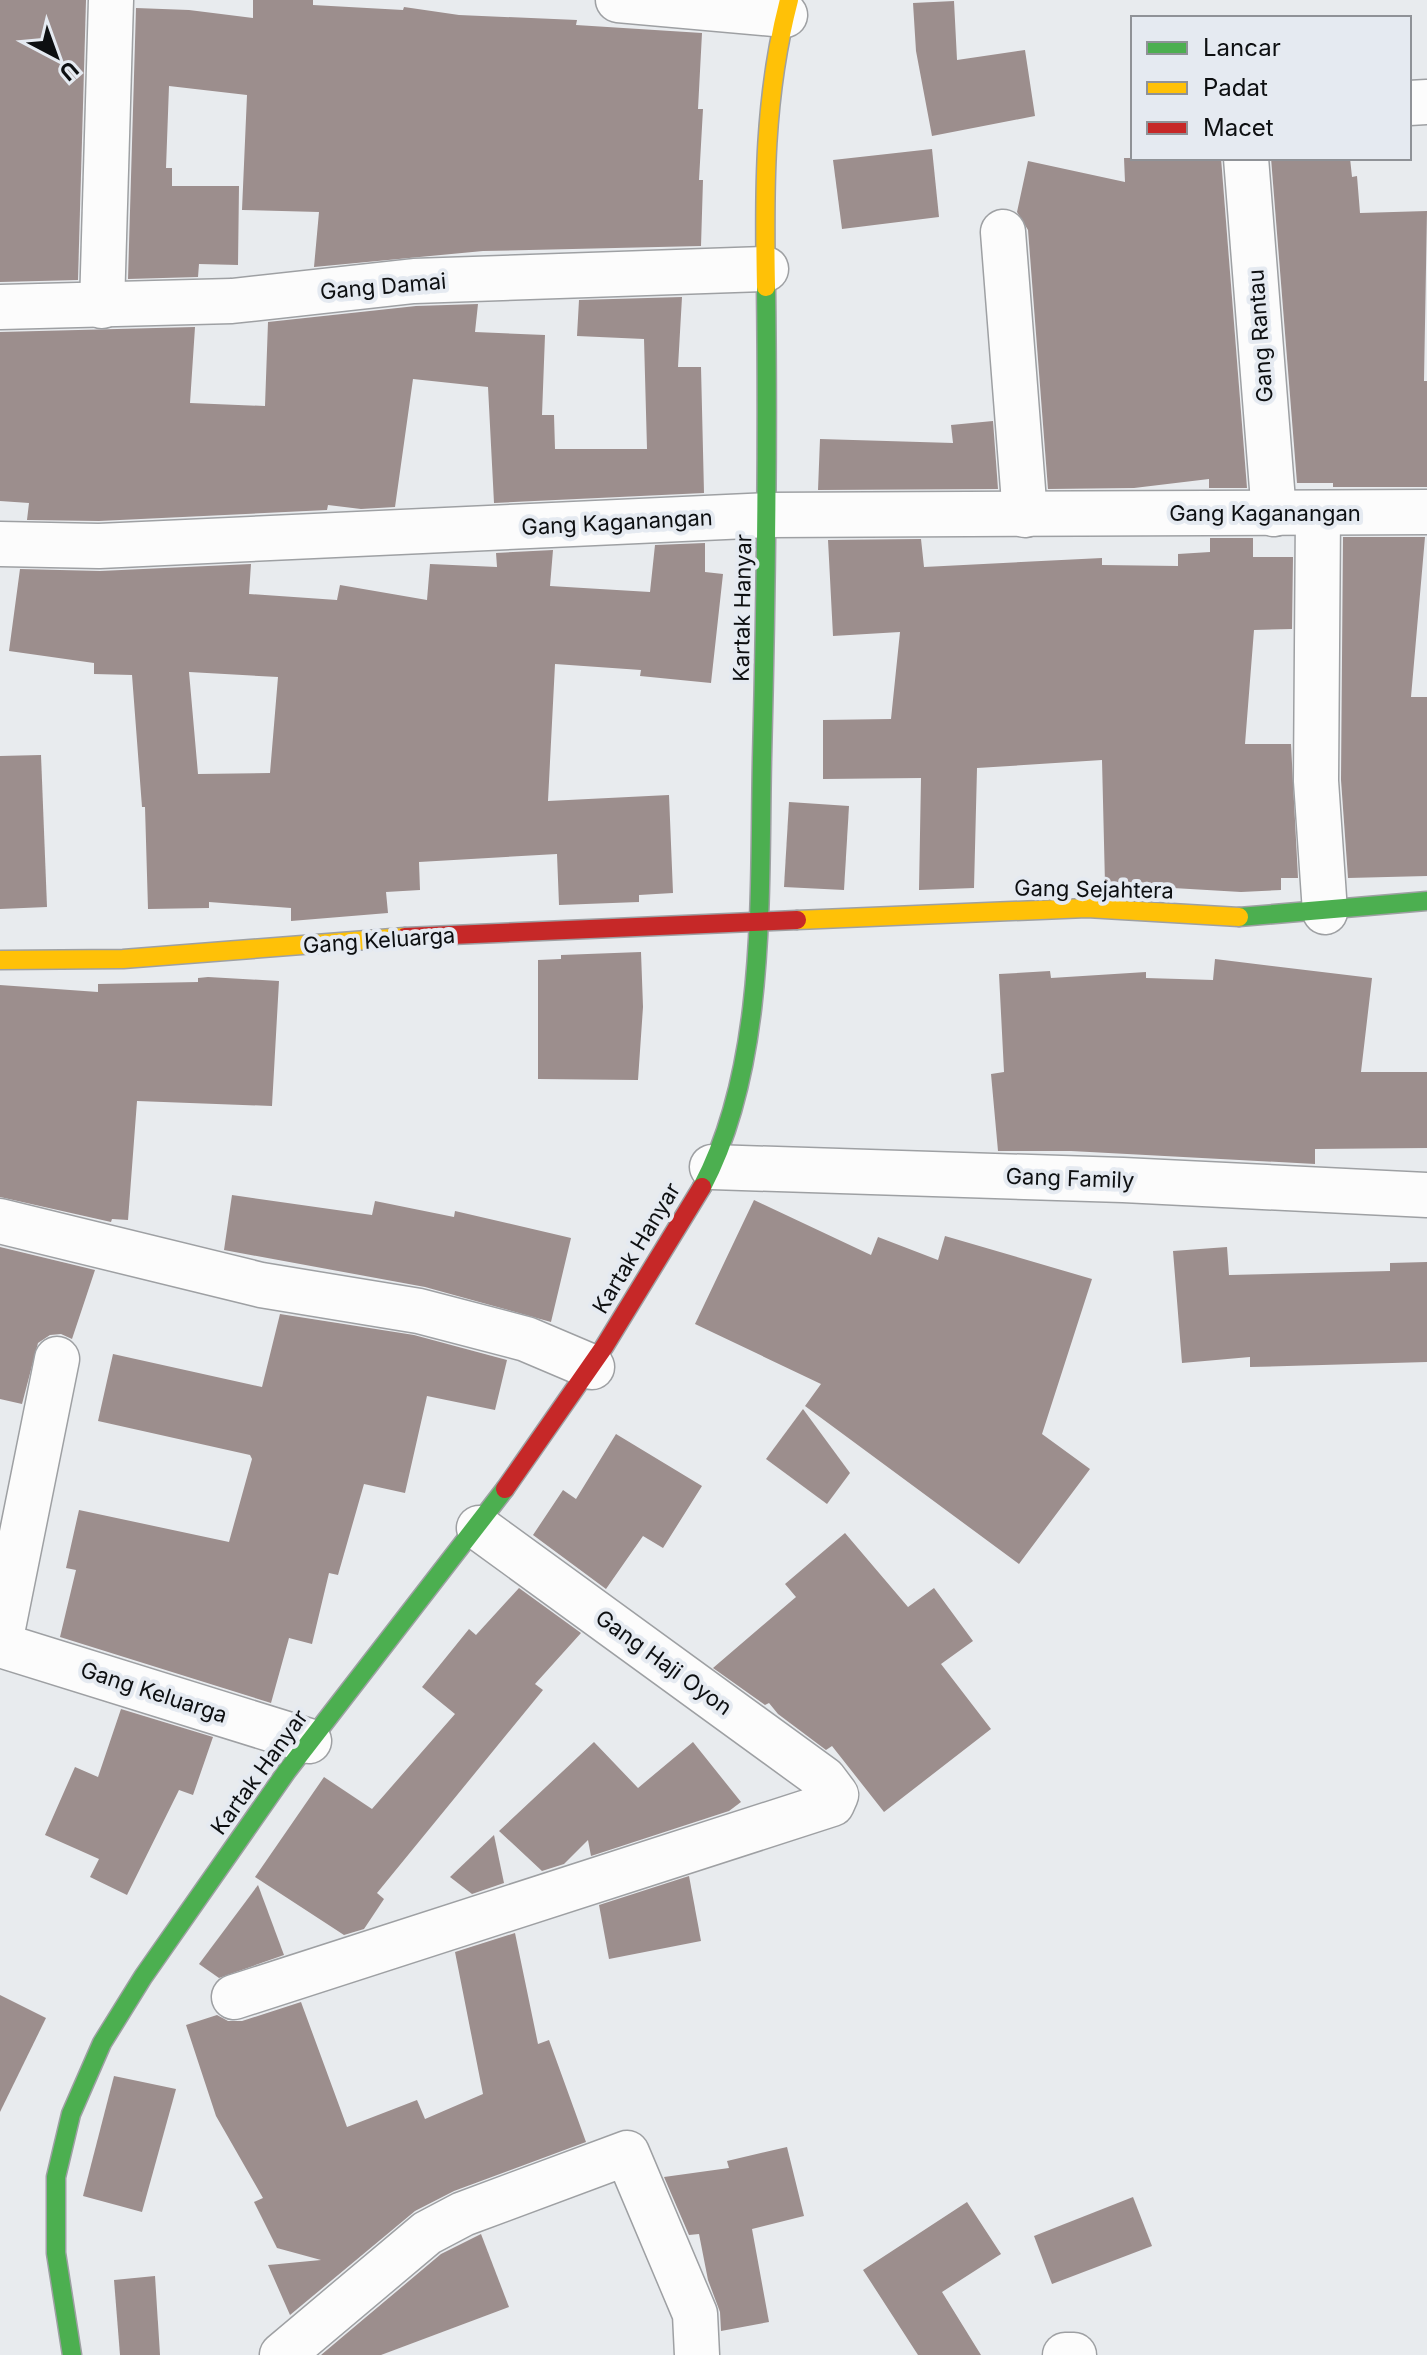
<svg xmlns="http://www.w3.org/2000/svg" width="1427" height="2355" font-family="Inter,sans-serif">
	<rect width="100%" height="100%" fill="#e8ebee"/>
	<g fill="#9c8e8d" fill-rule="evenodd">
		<polygon points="0,0 86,0 78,280 0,282"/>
		<polygon points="253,0 313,0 313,5 403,10 404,7 459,15 577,20 576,25 702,33 698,109 703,109 699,180 703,180 701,246 483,251 314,267 319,212 242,210 247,95 169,86 166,168 172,168 172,186 239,186 238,265 199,264 198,277 128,279 136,8 189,10 253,18"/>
		<polygon points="954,1 957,60 1025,50 1035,116 932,136 916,51 913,3"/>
		<polygon points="932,149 939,217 842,229 833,160"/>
		<polygon points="1124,158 1221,158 1247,488 1209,488 1209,479 1134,488 1048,489 1028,230 1017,212 1028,161 1125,182"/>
		<polygon points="1271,158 1350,158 1352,177 1357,176 1360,213 1427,211 1424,381 1427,381 1427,487 1333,487 1333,483 1297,483"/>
		<polygon points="682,297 678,367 701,367 704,493 494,503 488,387 413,379 395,507 361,509 328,505 327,510 99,521 27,520 29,503 0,501 0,332 195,327 190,403 265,406 268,322 416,306 478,304 475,332 545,335 542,415 554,415 555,449 647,449 644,339 577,336 579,300"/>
		<polygon points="993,421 998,489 818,490 820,439 953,443 951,425"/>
		<polygon points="1343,537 1425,537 1411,697 1427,697 1427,876 1348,878 1341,780"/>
		<polygon points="1210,538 1253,538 1253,557 1293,557 1292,629 1254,630 1245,744 1291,744 1298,878 1281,878 1281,890 1241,892 1105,884 1102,760 977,768 974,888 919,890 921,778 823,779 823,720 891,719 900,632 833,636 828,540 921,539 924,567 1102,558 1102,565 1178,566 1178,554 1210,552"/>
		<path d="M705,543V572L723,574L711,683L640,676L641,670L555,664L548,801L669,795L673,893L639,895V902L559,905L557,854L419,862L420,890L386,892L388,913L291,921V908L209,902V908L148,909L145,807H142L132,675L94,674V663L9,651L20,569L100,571L251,564L249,594L337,600L340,585L427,600L430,564L497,567L496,553L553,550L550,586L650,592L655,545ZM189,672L278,677L270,773L198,774Z"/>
		<polygon points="41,755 47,907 0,909 0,756"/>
		<polygon points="789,802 849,806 844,890 784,887"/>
		<polygon points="641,952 643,1007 638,1080 538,1079 538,960 561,959 561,955"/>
		<polygon points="1215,959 1372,978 1361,1072 1427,1072 1427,1148 1315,1149 1315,1164 1071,1151 998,1151 991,1074 1004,1072 999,974 1050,971 1051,978 1146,972 1146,978 1213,980"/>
		<polygon points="208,977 279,981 272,1106 137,1101 128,1220 112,1219 111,1222 0,1197 0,985 98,992 98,984 198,982 198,978"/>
		<polygon points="232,1195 372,1215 375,1201 454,1217 455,1211 571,1238 551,1322 425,1287 224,1250"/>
		<polygon points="754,1200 871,1255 878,1237 938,1260 945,1236 1092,1279 1042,1434 1090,1469 1019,1564 805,1406 821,1384 695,1324"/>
		<polygon points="0,1247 95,1270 72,1339 61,1334 50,1335 38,1343 22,1404 0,1399"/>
		<polygon points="1227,1247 1229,1275 1390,1271 1390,1263 1427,1262 1427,1362 1250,1367 1250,1357 1182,1363 1173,1251"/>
		<polygon points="280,1314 414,1335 507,1360 495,1410 427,1396 405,1493 364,1484 338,1575 329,1573 312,1644 289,1638 271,1703 60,1637 76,1570 66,1568 79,1510 229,1542 252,1459 250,1455 98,1421 113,1354 262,1387"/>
		<polygon points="803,1409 850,1473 827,1504 766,1459"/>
		<polygon points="616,1434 702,1486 663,1548 643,1536 606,1589 533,1535 563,1490 576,1499"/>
		<polygon points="845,1533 908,1607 934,1588 973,1641 941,1664 991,1729 884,1812 832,1746 826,1750 778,1714 769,1703 765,1705 713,1668 796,1597 785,1584"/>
		<polygon points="519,1588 581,1633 535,1684 543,1690 377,1893 384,1899 364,1929 344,1935 255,1877 324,1777 372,1809 455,1714 422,1687 469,1629 476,1635"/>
		<polygon points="121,1709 213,1737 193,1795 179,1790 127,1895 90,1877 99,1859 45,1835 75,1767 98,1777"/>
		<polygon points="594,1742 638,1788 693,1742 741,1802 729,1811 591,1856 588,1840 564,1864 542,1871 499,1831"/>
		<polygon points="494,1835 504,1883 472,1894 450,1877"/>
		<polygon points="689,1876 701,1941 609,1959 599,1905"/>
		<polygon points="258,1885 284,1955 219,1978 199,1964"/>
		<polygon points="515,1933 538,2044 549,2040 586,2142 454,2191 415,2211 290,2315 268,2265 321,2260 277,2248 254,2202 263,2198 216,2116 186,2025 217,2015 228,2021 242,2021 301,2002 347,2127 417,2100 425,2119 483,2094 455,1952"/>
		<polygon points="0,1995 46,2018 0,2112"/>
		<polygon points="114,2076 176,2089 142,2212 83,2196"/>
		<polygon points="787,2147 804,2216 752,2229 769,2322 721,2331 720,2312 708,2280 699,2234 689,2235 664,2177 729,2168 727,2161"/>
		<polygon points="1133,2197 1152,2246 1052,2284 1034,2236"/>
		<polygon points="967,2202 1001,2254 942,2292 981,2355 918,2355 863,2270"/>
		<polygon points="481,2234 509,2307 381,2355 321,2355 441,2254"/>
		<polygon points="155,2276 160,2355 120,2355 114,2280"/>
	</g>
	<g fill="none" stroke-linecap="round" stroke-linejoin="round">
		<g stroke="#9ea0a3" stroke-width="47">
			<g id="street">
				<polyline points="618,0 785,15"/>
				<polyline points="1409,103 1427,102"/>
				<polyline points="1246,158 1274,514"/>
				<polyline points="1003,232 1025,515"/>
				<polyline points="102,306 111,0"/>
				<polyline points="0,307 232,301 414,281 766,269"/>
				<polyline points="1318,513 1316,781 1325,912"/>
				<polyline points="0,544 99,546 768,515 1427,512"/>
				<polyline points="712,1167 1123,1180 1427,1195"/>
				<polyline points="0,1221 261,1285 419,1311 526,1339 592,1367"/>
				<polyline points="0,1643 57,1359"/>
				<polyline points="0,1645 309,1741"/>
				<polyline points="234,1997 832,1804 836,1795 824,1779 479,1528"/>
				<polyline points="282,2355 427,2233 463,2214 627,2153 695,2314 697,2355"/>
				<polyline points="1065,2355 1074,2355"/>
			</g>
		</g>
		<g stroke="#9ea0a3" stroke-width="21">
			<g id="fast">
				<polyline points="1239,917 1427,901"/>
				<path d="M702,1187C767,1064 759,895 762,759C766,602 768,444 766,287"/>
				<polyline points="72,2355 56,2253 56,2177 71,2114 102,2043 143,1977 287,1771 505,1489"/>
			</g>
		</g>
		<g stroke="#9ea0a3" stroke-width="21">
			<g id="slow">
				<path d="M766,287C764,190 764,95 789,0"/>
				<polyline points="797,920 1087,908 1239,917"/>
				<polyline points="0,960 123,959 405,937"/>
			</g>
		</g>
		<g stroke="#9ea0a3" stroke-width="21">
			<g id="jam">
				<polyline points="405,937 797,920"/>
				<polyline points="505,1489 604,1347 702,1187"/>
			</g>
		</g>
		<use href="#street" stroke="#fcfcfc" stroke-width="44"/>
		<use href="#fast" stroke="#4caf50" stroke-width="18"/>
		<use href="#slow" stroke="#ffc107" stroke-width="18"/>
		<use href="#jam" stroke="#c62828" stroke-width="18"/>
	</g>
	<g text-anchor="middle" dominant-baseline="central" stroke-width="8" stroke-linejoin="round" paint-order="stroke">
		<g font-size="22" fill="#0d0f11" stroke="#e5eaf1">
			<text transform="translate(383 286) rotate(-5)">Gang Damai</text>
			<text transform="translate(1260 336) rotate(-94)">Gang Rantau</text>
			<text x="1265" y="513">Gang Kaganangan</text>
			<text transform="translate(617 522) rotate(-3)">Gang Kaganangan</text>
			<text transform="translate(742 608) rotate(-89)">Kartak Hanyar</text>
			<text transform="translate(1094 889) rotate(1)">Gang Sejahtera</text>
			<text transform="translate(379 940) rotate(-4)">Gang Keluarga</text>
			<text transform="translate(1070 1178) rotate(2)">Gang Family</text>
			<text transform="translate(636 1248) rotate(-59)">Kartak Hanyar</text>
			<text transform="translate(664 1662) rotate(36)">Gang Haji Oyon</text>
			<text transform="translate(154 1692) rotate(18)">Gang Keluarga</text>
			<text transform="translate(259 1772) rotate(-54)">Kartak Hanyar</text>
		</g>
	</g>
	<rect x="1131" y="16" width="280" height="144" fill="#e5eaf1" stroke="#8f9297" stroke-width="2"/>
	<rect x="1147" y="42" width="40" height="12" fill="#4caf50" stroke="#8f9297" stroke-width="2"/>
	<text x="1203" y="56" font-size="24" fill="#0d0f11">Lancar</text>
	<rect x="1147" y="82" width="40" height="12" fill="#ffc107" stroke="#8f9297" stroke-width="2"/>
	<text x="1203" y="96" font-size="24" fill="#0d0f11">Padat</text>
	<rect x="1147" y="122" width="40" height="12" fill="#c62828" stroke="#8f9297" stroke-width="2"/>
	<text x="1203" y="136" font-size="24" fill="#0d0f11">Macet</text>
	<g transform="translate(56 56) rotate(139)" stroke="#e5eaf1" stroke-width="6" paint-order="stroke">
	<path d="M0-6L14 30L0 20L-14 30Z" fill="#0d0f11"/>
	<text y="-12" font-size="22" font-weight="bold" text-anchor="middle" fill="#0d0f11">U</text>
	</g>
</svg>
